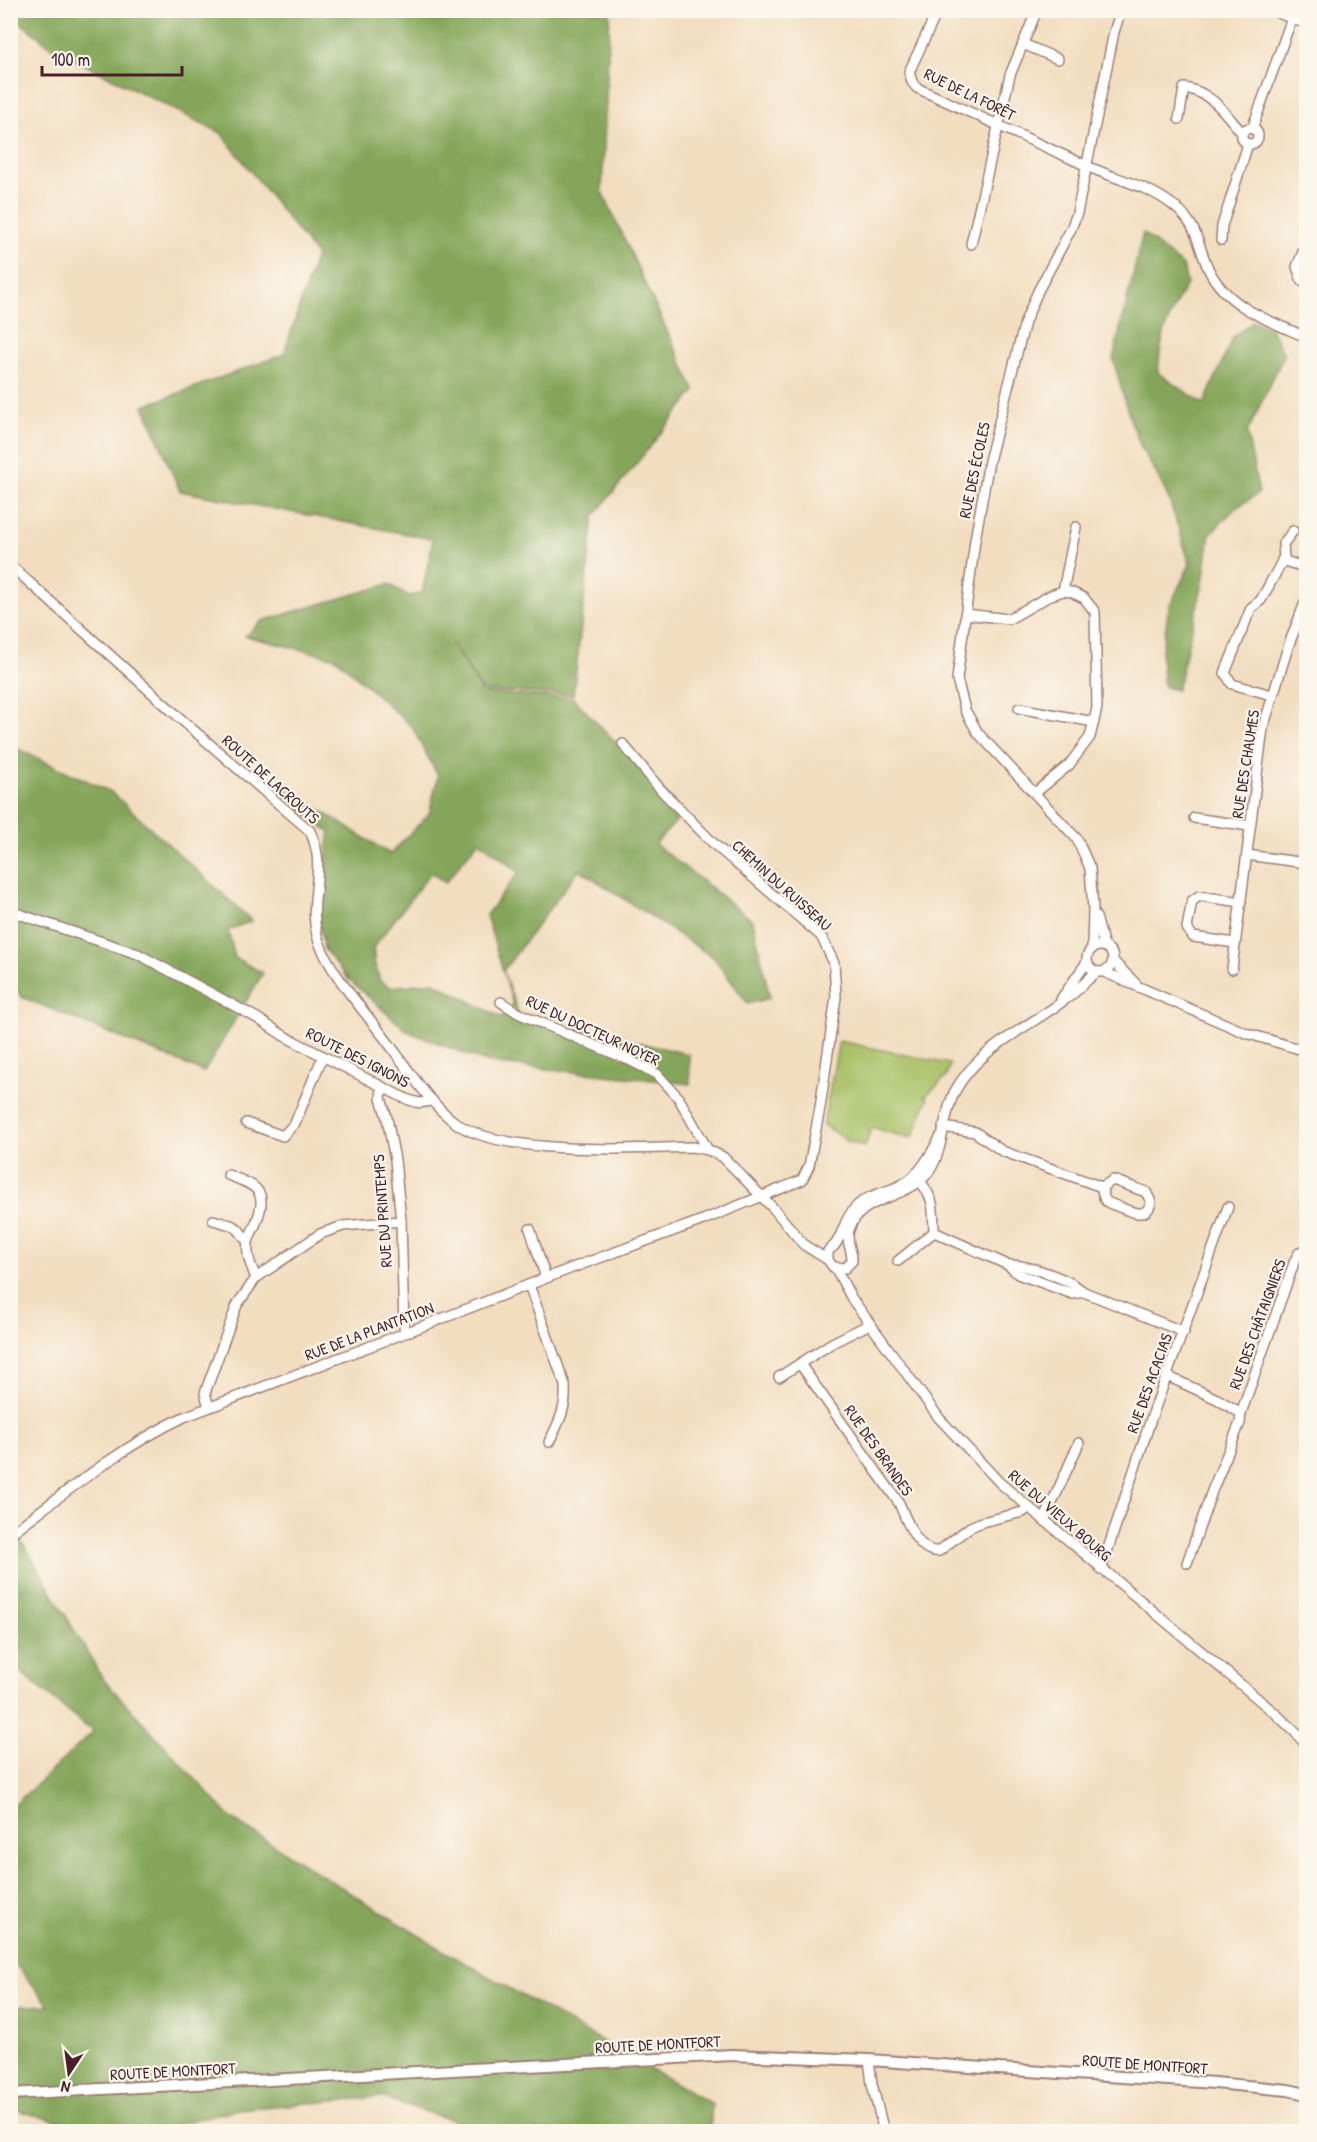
<svg xmlns="http://www.w3.org/2000/svg" width="1317" height="2142" font-family="'Patrick Hand',sans-serif">
	<rect width="100%" height="100%" fill="#fbf7ec"/>
	<filter id="ink" filterUnits="userSpaceOnUse"><feTurbulence type="fractalNoise" baseFrequency=".0167" numOctaves="2"/><feDisplacementMap in="SourceGraphic" scale="12" xChannelSelector="R" yChannelSelector="G"/><feConvolveMatrix kernelMatrix="1 2 1 2 8 2 1 2 1" color-interpolation-filters="sRGB"/></filter>
	<filter id="wash" filterUnits="userSpaceOnUse"><feTurbulence type="fractalNoise" baseFrequency=".008" numOctaves="4" result="noise"/><feDisplacementMap in="SourceGraphic" scale="24" xChannelSelector="R" yChannelSelector="G"/><feGaussianBlur stdDeviation="1.35" result="paint"/><feColorMatrix in="noise" values="0 0 0 0 0 0 0 0 0 0 0 0 0 0 0 0 0 1.4 0 .05"/><feComposite in="paint" operator="in"/></filter>
	<g filter="url(#wash)">
		<rect width="100%" height="100%" fill="#f2ddbf"/>
		<polygon fill="#a7bf64" stroke="#786f48" stroke-width="1.5" points="839,1041 950,1064 946,1077 925,1096 928,1099 913,1137 908,1136 908,1138 874,1128 870,1131 865,1147 849,1142 823,1125"/>
		<g fill="#85a65a" stroke="#686242" stroke-width="1.5" fill-rule="evenodd">
			<path d="M10,11H610L602,191L695,391L594,516L573,695L483,691L452,643L482,693L573,698L684,813L655,844L753,921L770,998L748,1004L714,958L579,869L503,971L519,1015L689,1054L690,1084L489,1063L407,1031L348,979L324,949L317,912L330,832L283,796L288,790L390,854L429,814L438,776L412,727L336,658L245,636L262,621L389,584L409,596L422,593L433,539L180,491L144,406L284,354L316,255L221,133L54,49L11,15ZM479,841L519,872L486,915L513,1004L502,1018L434,982L391,987L380,981L375,965L373,948L431,872L445,883Z"/>
			<path d="M1143,233L1183,266L1187,284C1168,315 1160,337 1158,373L1204,404L1233,337L1253,321L1270,327L1284,355L1247,433L1259,493L1236,508L1210,534L1203,583L1177,690L1164,687L1161,656L1169,607L1190,564L1169,499L1155,471L1142,450L1129,416L1113,359Z"/>
			<polygon points="11,746 111,792 252,921 228,930 235,958 263,973 204,1072 21,997 11,980"/>
			<polygon points="11,1523 103,1679 233,1820 444,1951 712,2104 710,2131 484,2131 381,2097 238,2109 150,2131 96,2131 11,2109 10,2007 49,2005 11,1959 11,1808 93,1732 11,1664"/>
		</g>
	</g>
	<g filter="url(#ink)">
		<g fill="none" stroke-linecap="round" stroke-linejoin="round">
			<g stroke="#9e7e75" stroke-width="12">
				<g id="minor">
					<path d="M938,10L909,72L912,82L917,88C974,114 1031,140 1087,166C1117,180 1148,185 1174,206C1198,225 1197,243 1208,268C1226,307 1270,321 1306,337"/>
					<polyline points="1271,10 1306,24"/>
					<polyline points="1023,44 1058,59"/>
					<path d="M1179,119L1184,88C1212,92 1225,113 1242,133"/>
					<circle cx="1250" cy="136" r="8"/>
					<polyline points="1252,129 1292,18"/>
					<polyline points="1221,240 1222,226 1248,144"/>
					<polyline points="971,244 1010,75 1037,10"/>
					<polyline points="1302,281 1297,267 1306,244"/>
					<polyline points="1282,560 1306,568"/>
					<path d="M10,565L191,728L310,831C329,870 305,901 319,942C330,972 363,1010 383,1036C406,1065 426,1101 456,1123C501,1156 637,1149 693,1147L708,1150L723,1157L774,1209L804,1245L828,1260"/>
					<polyline points="1063,591 1076,527"/>
					<polyline points="965,614 1009,619 1051,595 1063,591 1071,592 1084,598 1095,612 1097,708 1090,737 1069,765 1035,793"/>
					<polyline points="1272,695 1232,684 1225,673 1251,608 1261,600 1272,580 1284,558 1283,544 1293,531"/>
					<polyline points="1019,708 1094,722"/>
					<polyline points="1194,818 1250,826"/>
					<polyline points="1247,855 1306,863"/>
					<path d="M10,911L138,954L257,1018L284,1036L400,1096C412,1101 420,1106 432,1100"/>
					<polyline points="1096,917 1104,946"/>
					<polyline points="1235,943 1193,937 1187,928 1192,901 1199,896 1241,902"/>
					<circle cx="1100" cy="959" r="13"/>
					<polyline points="1092,948 1093,909 1090,868 1077,839 978,733 965,710 957,679 975,540 989,461 1025,322 1038,291 1071,229 1077,213 1114,32 1121,10"/>
					<polyline points="1113,961 1136,984"/>
					<polyline points="1232,969 1263,728 1288,647 1306,600"/>
					<polyline points="1104,972 1246,1033 1306,1051"/>
					<polyline points="1061,999 1087,962"/>
					<polyline points="501,1002 518,1013 629,1060 657,1074 678,1097 708,1150"/>
					<polyline points="382,1087 381,1098 387,1118 395,1160 401,1221 404,1327 405,1333"/>
					<polyline points="246,1123 283,1136 295,1123 323,1056"/>
					<polyline points="943,1127 975,1132 1002,1151 1102,1187"/>
					<path d="M941,1136C928,1159 918,1180 892,1189C880,1194 867,1196 858,1205C845,1216 844,1232 835,1245C833,1247 830,1249 828,1251V1260L833,1267L845,1268L852,1261C853,1250 845,1242 849,1230C860,1195 905,1201 928,1173C944,1152 942,1116 955,1091C978,1048 1029,1027 1066,999C1078,991 1086,980 1097,972"/>
					<path d="M228,1175C254,1185 269,1189 257,1220C255,1227 250,1234 248,1242C246,1255 251,1266 256,1278"/>
					<path d="M918,1177C935,1203 933,1202 934,1232L1008,1265L1018,1274L1073,1294L1084,1292"/>
					<path d="M1113,1180L1146,1192L1151,1202C1147,1220 1132,1212 1119,1207C1115,1205 1109,1204 1106,1201C1103,1197 1102,1192 1102,1187Z"/>
					<polyline points="213,1220 231,1225 238,1229 248,1242"/>
					<polyline points="530,1229 546,1278"/>
					<polyline points="898,1261 934,1232"/>
					<path d="M1008,1265C1028,1264 1069,1279 1084,1292L1184,1332"/>
					<polyline points="836,1269 852,1299 939,1418 1000,1483 1276,1714 1296,1733 1306,1745"/>
					<path d="M529,1285L565,1385C567,1407 559,1423 549,1442"/>
					<path d="M800,1364L899,1503C906,1519 918,1554 939,1551L970,1527L982,1522L1023,1512L1028,1508"/>
					<polyline points="1167,1376 1217,1399 1241,1413 1240,1423 1212,1491 1187,1563"/>
					<polyline points="779,1377 832,1343 870,1324"/>
					<polyline points="209,1407 205,1393 237,1305 256,1278 320,1234 343,1226 401,1221"/>
					<polyline points="1241,1413 1295,1260 1299,1253 1306,1249"/>
					<polyline points="1044,1521 1079,1443"/>
					<path d="M10,1534C66,1492 121,1447 184,1417L405,1333L572,1268L703,1220L802,1180L809,1166L820,1108L836,997L834,963L821,936L715,845L661,790L623,744"/>
					<polyline points="1101,1570 1151,1419 1228,1207"/>
					<polyline points="869,2060 872,2084 884,2132"/>
				</g>
			</g>
			<g stroke="#9e7e75" stroke-width="14">
				<polyline id="major" points="10,2094 732,2055 869,2060 999,2069 1215,2083 1288,2090 1306,2094"/>
			</g>
			<use href="#minor" stroke="#fff" stroke-width="9"/>
			<use href="#major" stroke="#fff" stroke-width="10"/>
		</g>
	</g>
	<g text-anchor="middle" dominant-baseline="central" stroke-width="4.5" stroke-linejoin="round" paint-order="stroke">
		<g font-size="16" fill="#4a1f2b" stroke="#fbf7ec">
			<text transform="translate(970 94) rotate(26)">RUE DE LA FORÊT</text>
			<text transform="translate(974 470) rotate(-78)">RUE DES ÉCOLES</text>
			<text transform="translate(1245 764) rotate(-81)">RUE DES CHAUMES</text>
			<text transform="translate(271 779) rotate(42)">ROUTE DE LACROUTS</text>
			<text transform="translate(782 885) rotate(42)">CHEMIN DU RUISSEAU</text>
			<text transform="translate(593 1030) rotate(25)">RUE DU DOCTEUR NOYER</text>
			<text transform="translate(358 1057) rotate(27)">ROUTE DES IGNONS</text>
			<text transform="translate(382 1211) rotate(-94)">RUE DU PRINTEMPS</text>
			<text transform="translate(1257 1324) rotate(-70)">RUE DES CHÂTAIGNIERS</text>
			<text transform="translate(369 1331) rotate(-21)">RUE DE LA PLANTATION</text>
			<text transform="translate(1149 1383) rotate(-70)">RUE DES ACACIAS</text>
			<text transform="translate(879 1450) rotate(55)">RUE DES BRANDES</text>
			<text transform="translate(1060 1515) rotate(41)">RUE DU VIEUX BOURG</text>
			<text transform="translate(658 2044) rotate(-3)">ROUTE DE MONTFORT</text>
			<text transform="translate(1145 2064) rotate(4)">ROUTE DE MONTFORT</text>
			<text transform="translate(173 2071) rotate(-3)">ROUTE DE MONTFORT</text>
		</g>
	</g>
	<rect width="1317" height="2142" fill="none" stroke="#fbf7ec" stroke-width="36"/>
	<g transform="translate(69 2073) rotate(193)" stroke="#fbf7ec" stroke-width="4.5" paint-order="stroke">
	<path d="M0-4.5L10 22L0 15L-10 22Z" fill="#4a1f2b"/>
	<text y="-9" font-size="16" font-weight="bold" text-anchor="middle" fill="#4a1f2b">N</text>
	</g>
	<path d="M42 66v9h140v-9" fill="none" stroke="#4a1f2b" stroke-width="3"/>
	<text x="51" y="66" font-size="18" fill="#4a1f2b" stroke="#fbf7ec" stroke-width="4.5" paint-order="stroke">100 m</text>
</svg>
